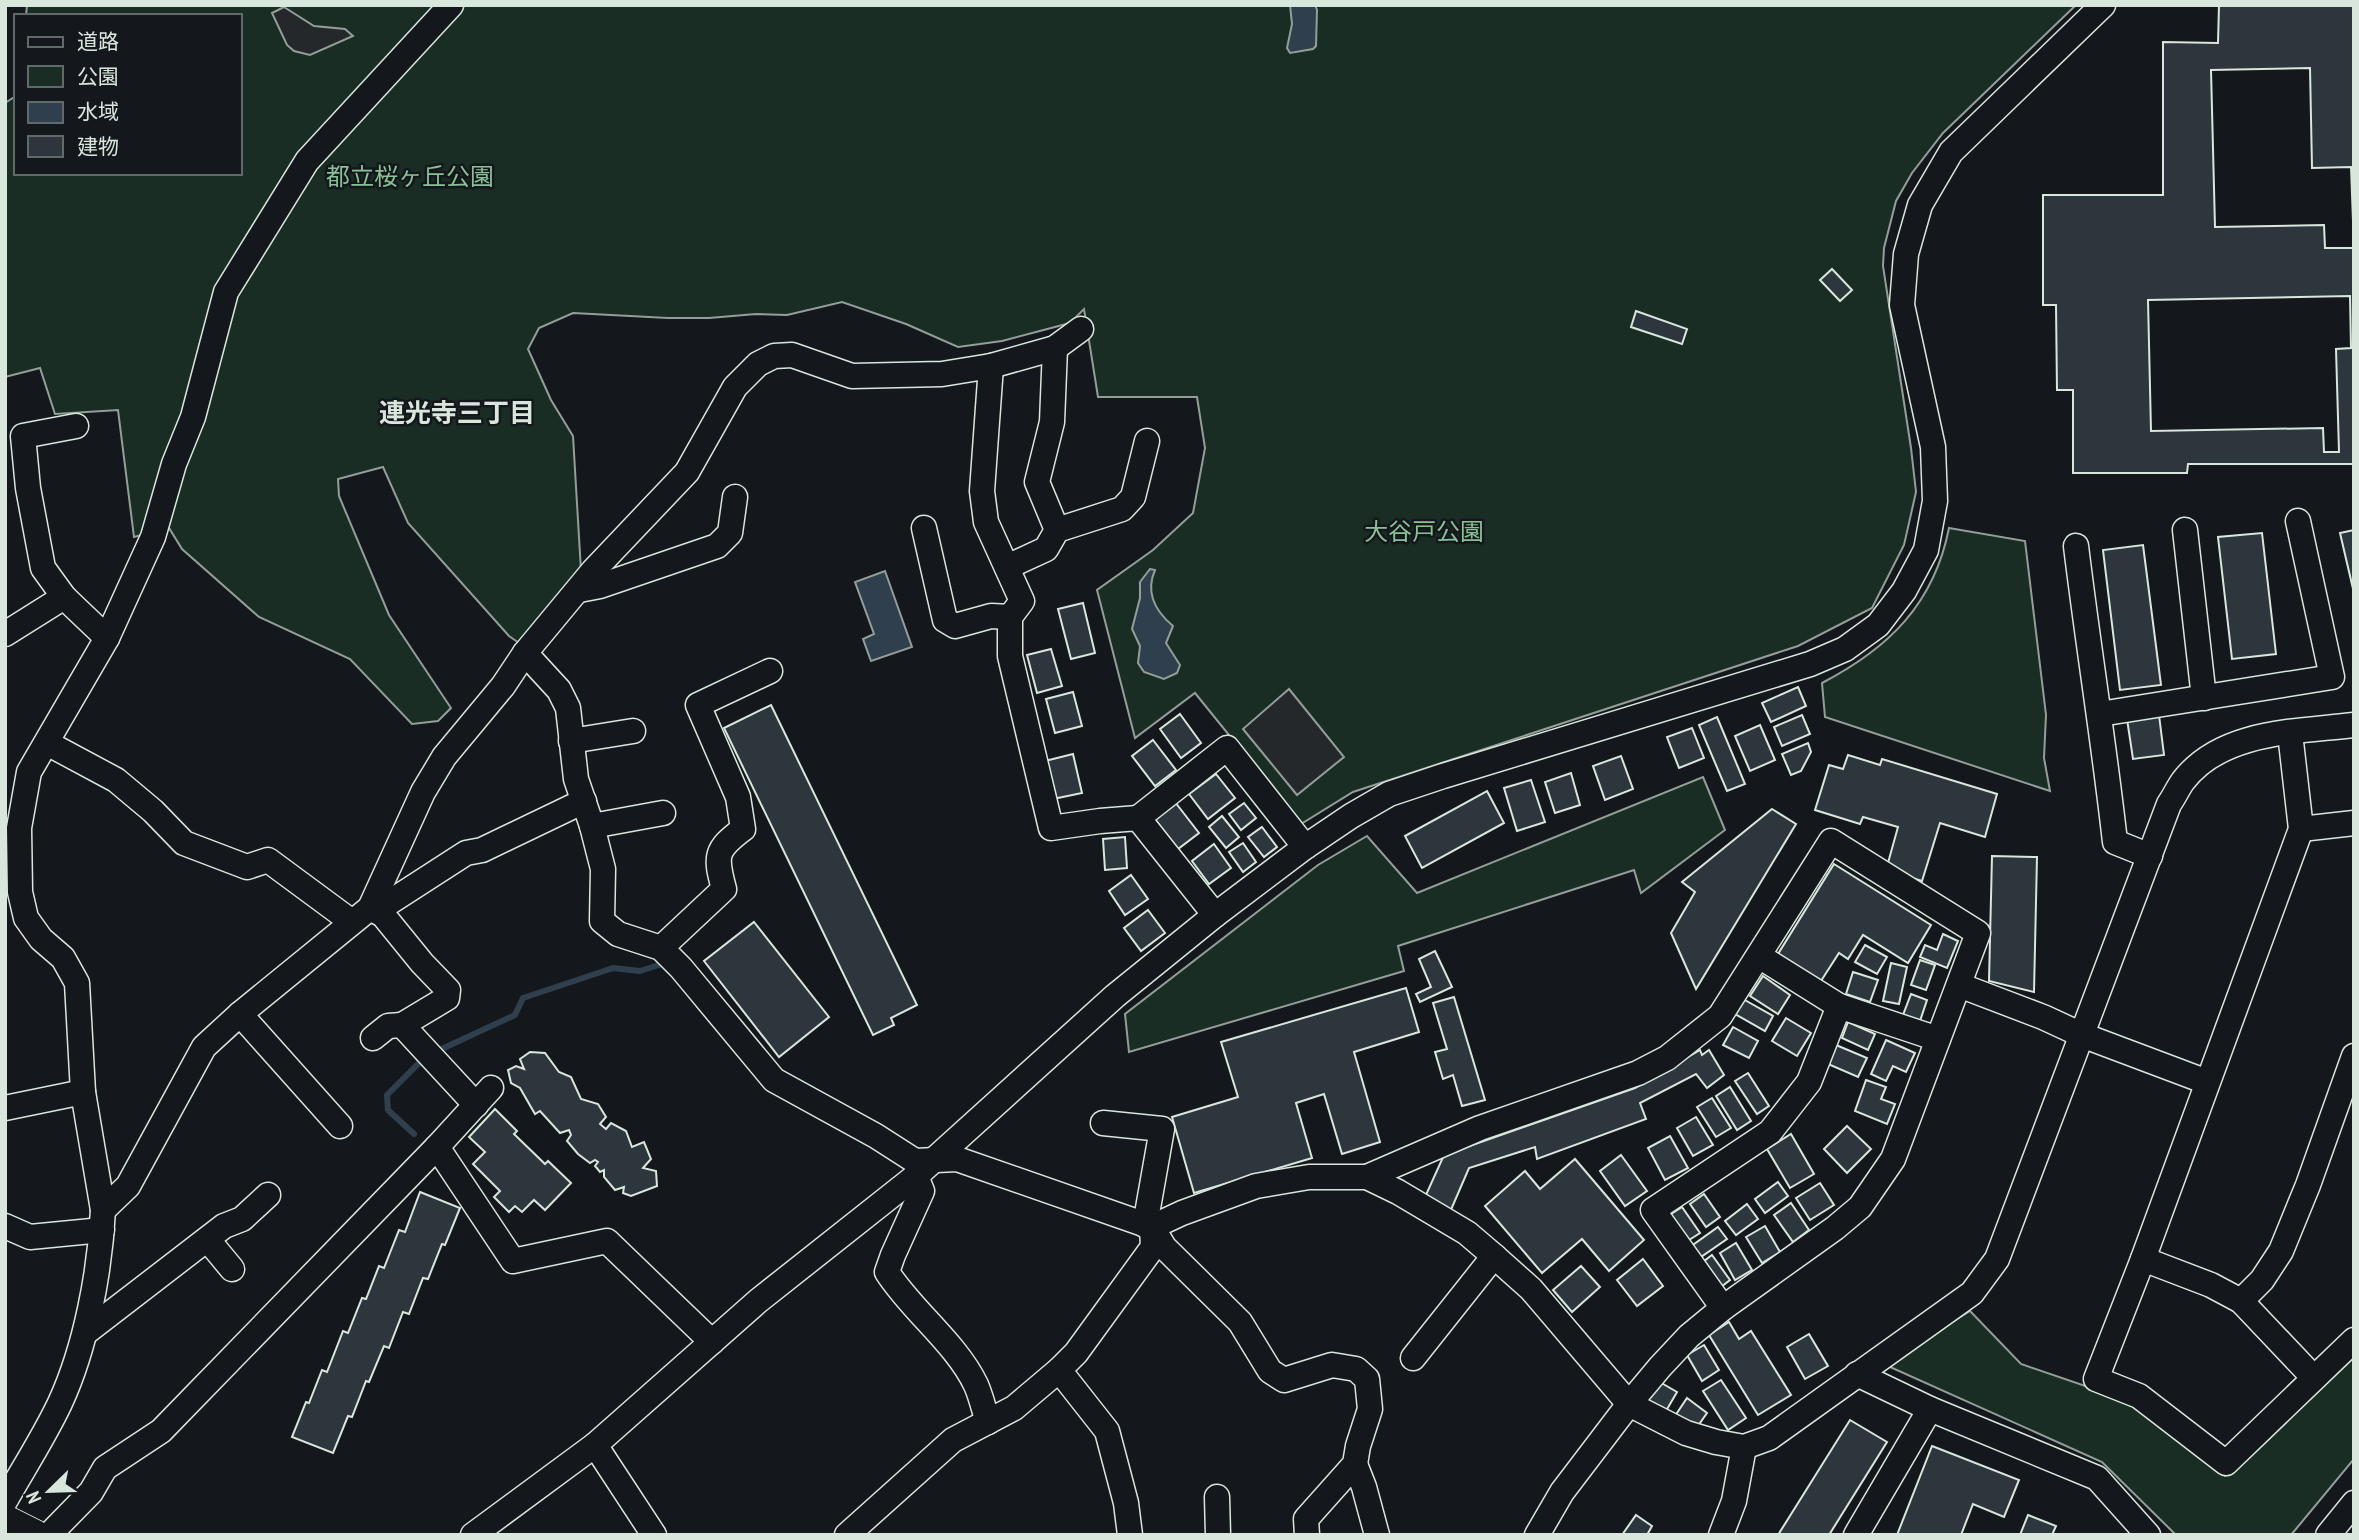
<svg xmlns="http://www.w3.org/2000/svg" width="2359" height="1540" font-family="'PT Sans Narrow','Noto Sans JP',sans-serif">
	<rect width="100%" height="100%" fill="#14181c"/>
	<g fill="#1a2d24" stroke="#939e99" stroke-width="2">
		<polygon points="27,5 2076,5 1943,133 1912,173 1896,201 1884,248 1883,266 1911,448 1916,492 1904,545 1872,608 1798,646 1353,792 1301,824 1195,693 1135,738 1097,590 1153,550 1193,513 1205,448 1197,397 1098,397 1084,309 1070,323 1002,341 958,347 906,324 842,302 787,315 756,314 709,318 668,318 573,313 539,328 528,349 551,400 573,436 581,571 519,643 509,636 408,523 383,467 338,479 339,496 389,615 451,708 438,721 412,724 350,659 259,617 182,549 169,528 134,537 118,410 55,414 40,368 5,377 5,103 16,96 16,173 240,173 240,16 26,16"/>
		<path d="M1949,528L2025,541L2046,715L2044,758L2050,791L1825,717L1822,683C1889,648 1934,604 1949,528Z"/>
		<polygon points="1703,777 1725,830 1641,893 1634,870 1398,946 1404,971 1129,1052 1125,1014 1318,865 1367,836 1417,893"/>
		<polygon points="1970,1311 2021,1364 2132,1402 2225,1476 2354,1354 2354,1459 2291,1535 2176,1535 2102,1462 1890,1367 1894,1358"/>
	</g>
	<g fill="#24282b" stroke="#939e99" stroke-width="2">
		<polygon points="284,7 314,26 345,29 353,36 310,55 294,51 287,45 272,13"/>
		<polygon points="1289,689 1344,757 1297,795 1243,729"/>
	</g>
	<g fill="#2f3f4d" stroke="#939e99" stroke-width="2">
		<polygon points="1290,5 1315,5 1317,10 1316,46 1313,49 1290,53 1287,48 1292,24"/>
		<path d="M1150,569L1155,570C1145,593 1155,611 1173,626L1166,643L1180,665L1177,673L1164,679L1144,672L1138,663L1140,646L1132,629L1140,598V582Z"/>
		<polygon points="885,571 912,647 871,661 863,639 874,634 855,582"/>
	</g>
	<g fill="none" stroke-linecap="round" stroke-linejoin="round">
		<g stroke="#2f3f4d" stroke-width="6">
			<polyline points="433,1053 515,1015 523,998 613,968 640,971 662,964"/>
			<polyline points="414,1134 388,1110 387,1095 424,1058"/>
		</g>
	</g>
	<g fill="#2c363c" stroke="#d8e6dc" stroke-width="2" fill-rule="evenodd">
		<path d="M2219,5H2354V464H2188L2187,473H2073V390H2057L2056,305H2043V195H2163V42L2218,43ZM2310,68L2312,168L2351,167L2354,248H2325L2324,225L2215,227L2211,70ZM2350,296L2351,348L2336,349L2339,452H2324L2323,428L2151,431L2148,300Z"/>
		<polygon points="1832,269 1852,290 1840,301 1820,280"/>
		<polygon points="1636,311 1687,329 1682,344 1631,327"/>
		<polygon points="2354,530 2354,593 2340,533"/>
		<polygon points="2262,533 2276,654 2232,659 2218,537"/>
		<polygon points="2143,545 2161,685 2120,690 2103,550"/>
		<polygon points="1083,603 1095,653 1071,659 1058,609"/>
		<polygon points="1051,649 1062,686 1037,693 1027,655"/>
		<polygon points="1798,687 1806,706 1771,722 1762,703"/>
		<polygon points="1073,692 1082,726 1055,733 1046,699"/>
		<polygon points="771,705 917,1005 891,1018 894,1025 873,1035 724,728"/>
		<polygon points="1180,714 1201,743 1181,758 1160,729"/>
		<polygon points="1802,715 1810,734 1782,746 1774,727"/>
		<polygon points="2159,715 2164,755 2133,759 2127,719"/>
		<polygon points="1717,717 1745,784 1727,791 1699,725"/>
		<polygon points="1760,725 1775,760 1750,771 1735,736"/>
		<polygon points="1692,728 1704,758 1679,768 1667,737"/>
		<polygon points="1153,740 1176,770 1155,786 1132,756"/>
		<polygon points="1808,743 1811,752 1801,771 1791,775 1782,754"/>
		<polygon points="1073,754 1082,793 1053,799 1045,761"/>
		<polygon points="1848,755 1880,765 1882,759 1997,794 1985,837 1940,823 1922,881 1886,870 1898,827 1863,817 1860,824 1815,810 1829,765 1843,769"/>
		<polygon points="1621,756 1633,789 1605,800 1593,766"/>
		<polygon points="1571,773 1580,805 1555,813 1545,782"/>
		<polygon points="1216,774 1235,798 1208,819 1189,794"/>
		<polygon points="1531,780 1545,822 1517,831 1504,788"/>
		<polygon points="1487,791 1504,823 1422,868 1405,836"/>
		<polygon points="1175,802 1199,833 1178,849 1154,818"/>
		<polygon points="1244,803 1256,818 1241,830 1229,814"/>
		<polygon points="1772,809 1796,824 1696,989 1671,933 1695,892 1682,882"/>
		<polygon points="1222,816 1239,837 1226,848 1209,827"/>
		<polygon points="1262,827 1277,847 1264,857 1248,837"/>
		<polygon points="1125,837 1127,868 1105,870 1103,839"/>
		<polygon points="1243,843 1256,862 1243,872 1229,852"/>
		<polygon points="1214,844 1231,868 1209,884 1192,861"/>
		<polygon points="1992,856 2037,857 2034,992 1989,981"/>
		<polygon points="1834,864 1931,925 1908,963 1863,935 1848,959 1839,953 1821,981 1778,954"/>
		<polygon points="1131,875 1148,899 1125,915 1109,891"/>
		<polygon points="1148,910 1165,933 1141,951 1124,928"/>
		<polygon points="754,922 829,1017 779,1057 704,961"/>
		<polygon points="1943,934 1958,941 1947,968 1920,957 1925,945 1937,950"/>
		<polygon points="1865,945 1887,957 1877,974 1855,962"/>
		<polygon points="1435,951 1452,987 1420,1002 1416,994 1431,987 1419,959"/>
		<polygon points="1920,960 1935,965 1926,990 1911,985"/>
		<polygon points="1891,963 1907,967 1899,1004 1883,1001"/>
		<polygon points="1853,972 1878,980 1870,1002 1846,994"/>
		<polygon points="1763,976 1790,995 1778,1014 1750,996"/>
		<polygon points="1406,988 1419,1032 1354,1052 1380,1142 1342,1154 1324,1094 1296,1103 1312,1158 1194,1193 1172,1117 1238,1097 1221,1042"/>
		<polygon points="1911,994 1927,1000 1920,1021 1903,1015"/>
		<polygon points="1454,997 1485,1100 1462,1106 1453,1075 1443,1079 1435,1052 1447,1049 1433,1003"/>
		<polygon points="1743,999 1773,1016 1765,1031 1735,1014"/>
		<polygon points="1786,1018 1811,1033 1797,1056 1772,1041"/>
		<polygon points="1848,1022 1875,1034 1868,1050 1842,1038"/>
		<polygon points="1733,1027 1758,1041 1749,1058 1723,1045"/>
		<polygon points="1886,1040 1915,1053 1906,1072 1893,1066 1886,1081 1871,1074"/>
		<polygon points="1836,1045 1867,1058 1858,1077 1828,1064"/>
		<polygon points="1700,1050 1702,1055 1709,1050 1724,1075 1707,1088 1696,1074 1640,1103 1646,1119 1537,1159 1535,1147 1469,1168 1450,1212 1425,1197 1444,1155 1635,1088"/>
		<polygon points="530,1052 545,1053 559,1072 571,1077 581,1099 598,1104 606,1117 600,1124 606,1129 611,1123 626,1131 632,1147 644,1142 651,1159 643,1168 656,1171 657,1186 631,1196 623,1193 624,1187 615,1190 604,1177 604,1170 600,1172 595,1166 598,1162 595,1160 590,1163 578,1154 567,1141 571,1135 569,1130 560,1133 540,1111 535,1114 520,1088 511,1083 508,1070 516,1066 524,1069 520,1059"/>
		<polygon points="1748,1073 1769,1106 1757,1114 1735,1081"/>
		<polygon points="1866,1080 1886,1087 1881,1099 1895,1104 1887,1124 1855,1111"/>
		<polygon points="1730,1087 1751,1121 1737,1130 1716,1096"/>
		<polygon points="1712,1098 1731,1128 1716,1137 1697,1107"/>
		<polygon points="495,1109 517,1131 514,1134 545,1164 548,1161 571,1183 545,1210 534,1200 522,1212 515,1206 509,1212 494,1197 500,1191 473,1164 485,1152 469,1137"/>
		<polygon points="1696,1117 1713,1145 1693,1156 1677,1128"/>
		<polygon points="1847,1126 1871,1149 1847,1173 1824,1149"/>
		<polygon points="1791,1134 1814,1174 1790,1188 1767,1149"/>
		<polygon points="1670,1136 1688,1168 1665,1180 1648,1148"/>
		<polygon points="1621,1155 1647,1191 1625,1206 1600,1171"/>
		<polygon points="1575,1159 1644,1240 1609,1271 1582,1239 1542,1273 1485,1206 1525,1171 1540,1189"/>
		<polygon points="1778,1182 1788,1196 1765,1213 1755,1199"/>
		<polygon points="1820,1183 1834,1205 1810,1220 1796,1198"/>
		<polygon points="420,1192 460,1208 445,1245 442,1244 428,1279 423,1278 409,1314 403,1312 389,1348 384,1346 369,1382 366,1381 352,1417 348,1416 333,1453 292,1437 306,1402 309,1403 322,1370 327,1372 343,1331 348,1333 362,1298 366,1299 379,1266 384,1268 399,1230 405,1232"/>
		<polygon points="1704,1194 1720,1217 1706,1227 1690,1204"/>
		<polygon points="1791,1203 1809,1230 1793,1242 1774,1215"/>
		<polygon points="1747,1204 1758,1219 1736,1235 1725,1221"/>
		<polygon points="1682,1207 1700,1233 1686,1242 1668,1216"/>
		<polygon points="1765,1226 1780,1252 1762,1263 1746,1237"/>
		<polygon points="1718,1227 1727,1239 1698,1259 1690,1247"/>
		<polygon points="1736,1243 1752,1270 1735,1280 1720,1253"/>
		<polygon points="1712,1255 1730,1280 1717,1290 1699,1265"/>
		<polygon points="1643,1259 1663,1286 1637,1306 1617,1280"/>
		<polygon points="1581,1266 1600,1287 1572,1312 1553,1290"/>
		<polygon points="1729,1322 1739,1339 1751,1331 1791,1395 1758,1415 1709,1335"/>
		<polygon points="1809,1334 1828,1366 1805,1379 1787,1347"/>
		<polygon points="1704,1345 1719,1370 1702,1381 1687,1355"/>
		<polygon points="1721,1380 1746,1418 1728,1430 1703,1391"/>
		<polygon points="1658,1381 1677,1392 1666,1411 1647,1401"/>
		<polygon points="1687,1398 1707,1413 1695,1430 1675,1416"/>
		<polygon points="1850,1420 1887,1442 1829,1535 1778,1535"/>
		<polygon points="1932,1446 2019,1480 2004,1517 1973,1504 1961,1535 1897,1535"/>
		<polygon points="1636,1515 1652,1526 1647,1535 1622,1535"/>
		<polygon points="2028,1515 2056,1526 2052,1535 2020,1535"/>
	</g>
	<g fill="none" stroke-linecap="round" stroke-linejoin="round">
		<g stroke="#d8e6dc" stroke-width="27">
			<g id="minor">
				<polyline points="1055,348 1052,422 1037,482 1057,530"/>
				<polyline points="991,366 982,491 986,522 1022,601 1010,617 1010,656 1051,828 1100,821 1138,818 1215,915"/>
				<polyline points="76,426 23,436 28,488 43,568 64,597 107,638"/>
				<polyline points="924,528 945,620 955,626 991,616 1010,617"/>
				<polyline points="2185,530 2204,698"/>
				<path d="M2076,546C2088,645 2104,743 2115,842L2150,856"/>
				<polyline points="1007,567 1046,549 1057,530 1122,509 1133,497 1147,441"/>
				<polyline points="579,590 600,586 717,546 730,533 735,497"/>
				<polyline points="5,634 64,597"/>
				<path d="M525,653L559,690L568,708L576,779L592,826L603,869L602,921L618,934L661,948L681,968L774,1080L876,1136L915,1161L957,1159L1152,1227L1182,1213L1256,1186L1309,1177H1367L1398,1192L1467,1233L1494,1256L1531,1289L1629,1404L1686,1433L1716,1442L1744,1447L1769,1438L1972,1293L1997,1259L2169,804C2174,797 2178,788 2183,781C2222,730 2297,732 2354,725"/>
				<polyline points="2100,714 2332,677 2298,521"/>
				<polyline points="2290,733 2301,829 2143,1259 2096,1379 2139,1396 2226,1463 2354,1340"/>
				<polyline points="571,741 633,731"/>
				<polyline points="47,743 116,780 153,811 184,843 247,867 268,860 352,922"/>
				<polyline points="1138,818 1227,748 1305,847"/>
				<polyline points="592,826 663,813"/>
				<polyline points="2301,829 2354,823"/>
				<polyline points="370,908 387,904 466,853 482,850 584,801"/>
				<polyline points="370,908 383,915 422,963 448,990 447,998 402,1025"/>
				<path d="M661,948L724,889C715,856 715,850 743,829L738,797L698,705L770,671"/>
				<polyline points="1759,956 1839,1006 1938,1039"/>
				<polyline points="1959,985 2043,1017 2082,1035 2207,1082"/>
				<polyline points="240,1014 340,1126"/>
				<polyline points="373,1038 388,1026 402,1025 476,1105"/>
				<polyline points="5,1108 83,1092"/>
				<polyline points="1103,1123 1162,1129 1145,1225"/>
				<polyline points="437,1147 513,1261 607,1241 712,1342"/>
				<path d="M916,1176L922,1191L893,1255L887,1272C912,1311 956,1343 976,1385C981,1396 984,1410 988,1422"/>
				<polyline points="1367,1177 1480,1128 1638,1073 1667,1058 1720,1016 1831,841 1978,933 1893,1159 1860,1207 1835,1228 1723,1308 1689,1336 1660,1367 1629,1404 1562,1492 1537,1535"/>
				<polyline points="103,1210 128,1186 204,1047 240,1014 370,908 423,792 444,757 503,686 525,653 593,571 687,472 735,387 758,364 774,356 792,355 852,376 942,374 991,366 1055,348 1081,329"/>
				<polyline points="5,1226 30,1237 102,1230"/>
				<polyline points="1152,1227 1164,1247 1240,1322 1270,1371 1284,1380 1332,1365 1356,1369 1367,1379 1370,1409 1358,1446 1355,1464 1306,1519 1307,1535"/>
				<polyline points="208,1240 232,1269"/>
				<polyline points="2143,1259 2211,1285 2241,1301 2314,1378"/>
				<polyline points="2241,1301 2262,1280 2281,1251 2308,1185 2354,1056"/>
				<polyline points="1723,1308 1653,1210 1770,1132 1809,1082 1839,1006"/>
				<polyline points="85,1333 224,1226 242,1219 268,1195"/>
				<polyline points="1413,1358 1494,1256"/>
				<polyline points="1059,1370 1107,1431 1126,1503 1130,1535"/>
				<polyline points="1857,1374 1930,1409 2097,1478 2148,1535"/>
				<polyline points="595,1445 654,1535"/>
				<polyline points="1355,1464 1364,1487 1377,1535"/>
				<polyline points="1217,1497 1218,1535"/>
				<path d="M5,1501C23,1469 44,1437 60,1403C86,1347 100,1271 103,1210L83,1092L77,983L63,958L41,939L26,918L20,892L19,828L29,772L107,638L153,537L174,464L193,417L226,292L307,161L451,5"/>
				<polyline points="49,1535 91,1492 105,1468 161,1431 437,1147 491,1088"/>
				<polyline points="473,1535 595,1445 758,1301 916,1176 1115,996 1215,915 1305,847 1351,816 1389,794 1443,776 1810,664 1845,649 1878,625 1904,591 1926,550 1935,501 1933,447 1902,305 1906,254 1920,205 1951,152 2103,5"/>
				<polyline points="847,1535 953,1440 1014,1408 1059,1370 1076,1353 1153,1247 1152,1227"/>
				<polyline points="1721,1535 1734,1501 1744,1447"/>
				<polyline points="1856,1535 1930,1409"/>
				<polyline points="2328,1535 2354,1503"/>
			</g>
		</g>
		<g stroke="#d8e6dc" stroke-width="32">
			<polyline id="major" points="5,1520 35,1535"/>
		</g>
		<use href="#minor" stroke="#14181c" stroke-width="24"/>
		<use href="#major" stroke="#14181c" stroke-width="30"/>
	</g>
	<g text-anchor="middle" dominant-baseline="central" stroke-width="5" stroke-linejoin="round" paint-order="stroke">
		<g font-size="24" fill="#8ac095" stroke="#14181c">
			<text x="410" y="176">都立桜ヶ丘公園</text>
			<text x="1424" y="531">大谷戸公園</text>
		</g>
		<g font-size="26" font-weight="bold" fill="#d8e6dc" stroke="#14181c">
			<text x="457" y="412">連光寺三丁目</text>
		</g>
	</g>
	<rect width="2359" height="1540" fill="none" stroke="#d8e6dc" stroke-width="14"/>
	<rect x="14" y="14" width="228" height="161" fill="#14181c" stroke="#626a69" stroke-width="2"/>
	<rect x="28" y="37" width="35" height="10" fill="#14181c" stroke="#626a69" stroke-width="2"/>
	<text x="77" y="49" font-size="21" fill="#d8e6dc">道路</text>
	<rect x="28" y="66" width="35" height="21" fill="#1a2d24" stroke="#626a69" stroke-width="2"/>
	<text x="77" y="84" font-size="21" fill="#d8e6dc">公園</text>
	<rect x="28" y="102" width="35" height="21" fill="#2f3f4d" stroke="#626a69" stroke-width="2"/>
	<text x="77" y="119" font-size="21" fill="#d8e6dc">水域</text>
	<rect x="28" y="136" width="35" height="21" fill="#2c363c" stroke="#626a69" stroke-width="2"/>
	<text x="77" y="154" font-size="21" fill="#d8e6dc">建物</text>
	<g transform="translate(49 1491) rotate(247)" stroke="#14181c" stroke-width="5" paint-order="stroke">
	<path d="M0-5L12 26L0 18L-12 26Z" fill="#d8e6dc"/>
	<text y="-10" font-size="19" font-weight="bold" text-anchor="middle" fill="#d8e6dc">N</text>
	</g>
</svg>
